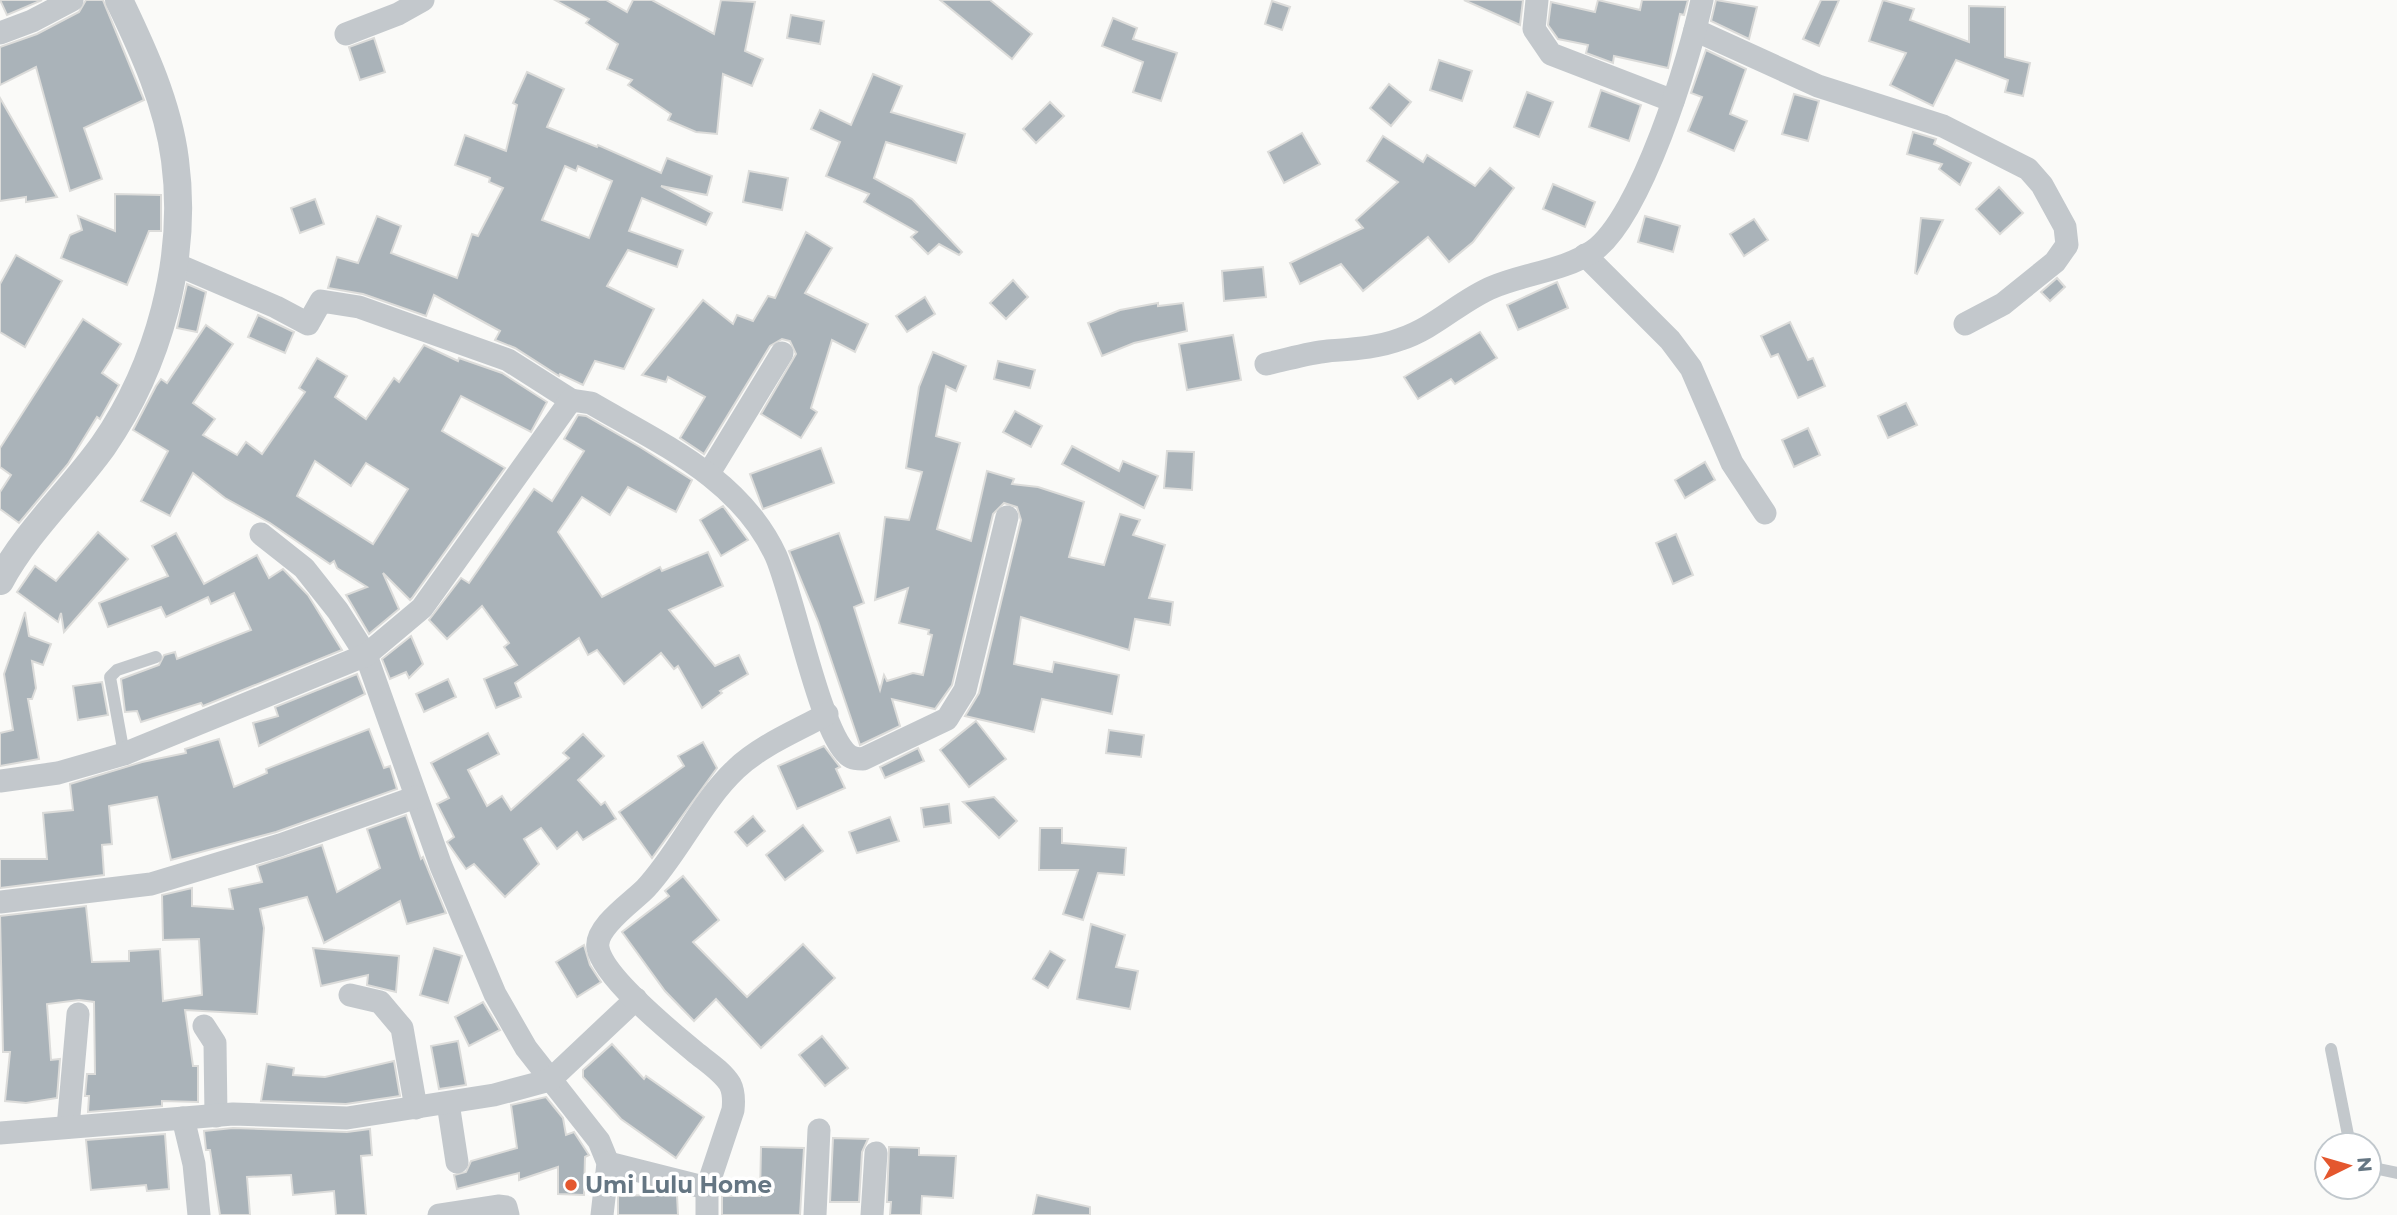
<svg xmlns="http://www.w3.org/2000/svg" width="2397" height="1215" font-family="Montserrat,sans-serif">
	<rect width="100%" height="100%" fill="#fafaf8"/>
	<g fill="#aab3b9" stroke="#dcdcda" stroke-width="2" fill-rule="evenodd">
		<polygon points="0,0 42,0 7,15"/>
		<polygon points="86,0 103,0 144,100 84,128 102,179 70,191 36,67 0,85 0,47 37,34 79,12"/>
		<polygon points="555,0 606,0 627,12 633,0 652,0 714,34 721,0 755,2 745,51 763,59 752,86 723,74 717,134 696,132 668,120 671,114 628,85 632,80 607,69 618,44 586,23 589,19"/>
		<polygon points="940,0 990,0 1032,34 1012,59"/>
		<polygon points="1464,0 1523,0 1520,25"/>
		<polygon points="1598,0 1640,10 1642,0 1688,0 1684,15 1680,14 1668,68 1614,56 1613,63 1586,53 1588,45 1558,39 1548,25 1551,2 1595,12"/>
		<polygon points="1716,0 1757,7 1749,39 1711,21"/>
		<polygon points="1821,0 1839,0 1819,46 1803,39"/>
		<polygon points="1883,0 1914,9 1910,20 1969,42 1969,6 2005,7 2005,57 2030,63 2023,96 2005,92 2008,80 1956,60 1933,106 1890,85 1906,53 1869,41"/>
		<polygon points="1272,1 1290,7 1282,30 1265,24"/>
		<polygon points="791,15 824,21 820,44 787,38"/>
		<polygon points="1113,18 1137,28 1133,39 1177,53 1161,101 1133,92 1143,62 1102,46"/>
		<polygon points="374,38 385,72 360,80 349,47"/>
		<polygon points="1706,50 1746,69 1730,114 1747,121 1734,151 1688,131 1702,97 1691,93"/>
		<polygon points="1439,60 1472,71 1462,101 1430,90"/>
		<path d="M527,72L564,89L547,127L597,147L598,145L661,173L667,158L712,176L707,195L661,186L712,213L706,225L642,198L629,231L683,250L677,267L628,250L607,286L654,309L624,369L595,361L583,385L560,374L559,376L515,348L495,340L500,331L434,295L426,316L363,294L328,288L337,257L358,263L377,216L401,226L391,253L457,278L472,234L478,236L503,188L489,182L490,178L455,165L465,135L506,151L517,105L513,103ZM565,166L576,171L578,166L612,181L589,238L542,220Z"/>
		<polygon points="873,74 902,86 891,112 965,134 956,163 886,142 874,178 912,199 962,252 959,255 939,244 928,254 911,237 917,232 864,202 869,194 826,176 840,142 811,129 820,110 851,125"/>
		<polygon points="1389,84 1411,102 1391,126 1370,108"/>
		<polygon points="1601,90 1641,105 1629,141 1589,127"/>
		<polygon points="1527,92 1553,102 1539,137 1514,127"/>
		<polygon points="1794,94 1819,101 1808,141 1782,134"/>
		<polygon points="0,98 57,197 26,202 26,197 0,201"/>
		<polygon points="1050,102 1064,116 1036,143 1023,129"/>
		<polygon points="1913,132 1936,139 1934,144 1971,163 1960,185 1939,169 1942,164 1907,154"/>
		<polygon points="1302,133 1320,164 1284,183 1268,152"/>
		<polygon points="1383,136 1423,162 1427,155 1475,186 1490,168 1514,188 1473,242 1449,262 1428,237 1363,291 1341,264 1300,284 1290,263 1363,228 1356,220 1398,182 1367,161"/>
		<polygon points="749,171 788,178 782,210 743,202"/>
		<polygon points="1553,184 1595,202 1585,227 1543,209"/>
		<polygon points="1999,187 2023,213 2000,234 1976,209"/>
		<polygon points="115,194 161,195 161,231 149,231 127,285 61,258 70,235 82,230 78,216 115,231"/>
		<polygon points="315,199 324,224 300,233 291,208"/>
		<polygon points="1645,216 1680,226 1673,252 1638,242"/>
		<polygon points="1921,218 1943,220 1917,274 1915,273"/>
		<polygon points="1754,219 1768,240 1744,256 1730,234"/>
		<polygon points="806,232 832,248 805,293 868,324 855,352 832,340 811,408 817,412 801,438 761,414 796,354 790,341 782,339 770,346 704,454 680,438 705,397 668,377 666,382 642,375 703,300 733,324 737,315 753,321 768,296 775,298"/>
		<polygon points="16,255 62,281 25,347 0,332 0,284"/>
		<polygon points="1263,267 1266,297 1224,301 1222,271"/>
		<polygon points="2057,278 2065,287 2050,301 2041,292"/>
		<polygon points="1013,280 1028,297 1006,319 990,303"/>
		<polygon points="1557,282 1568,308 1518,330 1507,305"/>
		<polygon points="187,284 206,292 197,332 177,328"/>
		<polygon points="925,297 935,314 907,332 896,316"/>
		<polygon points="1158,303 1158,306 1183,303 1187,331 1134,343 1102,356 1088,323 1120,310"/>
		<polygon points="258,315 294,332 285,353 248,337"/>
		<polygon points="83,319 121,344 102,373 119,385 100,419 97,417 68,464 19,523 0,509 0,492 11,475 0,467 0,448"/>
		<polygon points="1790,322 1808,360 1813,358 1825,386 1798,398 1778,354 1771,357 1761,336"/>
		<path d="M206,325L233,344L193,403L215,419L203,435L237,455L246,442L262,454L305,392L299,388L317,358L347,376L335,397L366,419L394,378L399,382L424,345L458,361L459,358L502,373L547,402L531,432L461,396L442,431L505,468L412,598L410,600L383,573L399,609L369,634L346,595L367,587L337,568L334,561L330,564L270,523L225,498L193,473L170,516L141,501L168,451L133,430L156,386L161,379L167,383ZM315,461L351,486L366,463L408,489L373,544L297,496Z"/>
		<polygon points="1480,332 1497,358 1455,384 1451,379 1418,399 1404,377"/>
		<polygon points="1233,335 1241,380 1187,390 1179,344"/>
		<polygon points="933,352 966,366 956,391 946,386 936,436 960,443 937,529 971,541 987,471 1014,479 1012,484 1038,487 1084,502 1069,557 1104,565 1120,514 1140,520 1133,535 1165,545 1149,598 1173,602 1170,625 1135,619 1129,650 1021,617 1014,664 1052,672 1054,662 1119,675 1112,714 1042,699 1034,732 965,716 979,693 1021,520 1017,507 1004,503 993,514 952,685 935,709 892,699 900,726 860,745 818,621 789,551 839,533 864,603 854,607 880,690 884,675 887,681 913,673 923,675 932,635 928,634 929,630 899,623 908,588 875,600 885,517 909,520 922,472 906,468 919,387"/>
		<polygon points="998,361 1035,370 1030,388 994,379"/>
		<polygon points="1906,403 1917,425 1888,438 1878,416"/>
		<polygon points="1015,411 1042,426 1031,447 1003,432"/>
		<polygon points="578,415 586,416 640,447 692,480 676,512 628,487 610,515 582,497 558,532 602,597 660,567 662,571 708,552 723,586 669,610 715,666 739,655 748,674 720,691 722,693 702,708 678,666 674,669 661,653 624,684 597,650 588,655 579,638 515,683 521,697 496,708 484,679 517,665 504,647 509,643 482,606 447,639 429,620 461,578 469,583 534,489 552,501 584,451 564,439"/>
		<polygon points="1808,428 1820,455 1794,467 1782,440"/>
		<polygon points="1072,446 1119,471 1123,461 1158,476 1144,508 1062,464"/>
		<polygon points="821,448 834,483 763,509 750,474"/>
		<polygon points="1167,451 1194,452 1192,490 1164,488"/>
		<polygon points="1705,462 1715,480 1685,498 1675,480"/>
		<polygon points="723,506 748,540 721,556 700,520"/>
		<polygon points="98,532 128,559 64,632 61,613 58,622 17,592 35,566 56,581"/>
		<polygon points="176,533 204,584 257,555 269,578 283,569 308,595 342,650 203,706 201,703 141,722 137,711 125,712 121,679 159,665 164,655 175,652 177,659 251,630 234,593 211,604 208,597 166,617 161,607 108,627 99,603 168,576 152,546"/>
		<polygon points="1676,534 1693,575 1673,584 1656,543"/>
		<polygon points="25,612 29,636 51,644 43,665 32,661 36,688 32,699 28,699 39,759 0,766 0,733 13,730 4,674"/>
		<polygon points="411,636 423,664 409,678 406,672 390,679 382,659"/>
		<polygon points="357,674 365,694 259,746 253,723 278,716 275,707"/>
		<polygon points="448,679 456,697 424,712 416,694"/>
		<polygon points="102,682 108,715 78,720 73,686"/>
		<polygon points="976,721 1006,759 969,787 940,750"/>
		<polygon points="369,729 384,768 390,766 397,789 276,832 171,860 157,797 109,806 112,844 102,845 104,875 0,888 0,859 47,859 43,813 73,810 70,784 142,762 186,753 185,749 219,739 234,787 267,773 266,769"/>
		<polygon points="1109,730 1144,735 1141,757 1106,753"/>
		<polygon points="488,733 499,754 468,770 487,806 502,796 511,810 569,758 563,753 583,734 604,756 578,780 601,805 605,802 616,819 583,840 577,832 557,849 541,828 524,839 539,864 505,897 474,864 466,869 447,842 454,837 437,804 449,798 431,763"/>
		<polygon points="703,742 717,768 652,858 619,812 684,766 678,756"/>
		<polygon points="824,746 840,767 836,769 845,788 797,809 778,766"/>
		<polygon points="918,748 924,761 885,778 880,767"/>
		<polygon points="994,797 1017,821 999,838 963,802"/>
		<polygon points="949,804 951,823 924,827 921,808"/>
		<polygon points="406,815 421,859 423,857 446,913 407,924 400,901 324,943 307,897 260,909 264,928 257,1014 185,1010 193,1066 198,1066 198,1102 162,1101 162,1106 88,1112 89,1096 85,1096 87,1074 95,1074 94,1002 79,1000 47,1004 51,1060 60,1059 57,1098 26,1103 5,1101 10,1052 3,1052 0,916 86,906 92,962 129,961 129,951 160,949 163,1001 202,995 199,939 163,940 162,895 192,888 192,906 233,909 229,889 262,882 257,866 322,845 337,892 380,868 367,829"/>
		<polygon points="753,816 765,831 747,846 735,832"/>
		<polygon points="890,817 899,841 857,853 849,832"/>
		<polygon points="803,825 823,851 785,880 766,855"/>
		<polygon points="1040,828 1062,828 1062,843 1126,848 1124,875 1098,873 1083,920 1063,914 1078,870 1039,870"/>
		<polygon points="683,876 719,920 693,942 747,997 803,944 835,978 761,1048 716,999 694,1021 665,991 622,932 669,896 665,891"/>
		<polygon points="1091,924 1125,935 1116,967 1138,971 1130,1009 1077,999"/>
		<polygon points="584,945 590,965 601,982 577,997 556,962"/>
		<polygon points="313,948 399,956 396,992 367,985 368,975 321,986"/>
		<polygon points="434,948 462,956 448,1003 420,995"/>
		<polygon points="1050,951 1065,960 1048,988 1033,979"/>
		<polygon points="483,1002 500,1030 469,1046 455,1017"/>
		<polygon points="822,1036 848,1068 825,1086 799,1055"/>
		<polygon points="458,1041 466,1085 439,1089 431,1046"/>
		<polygon points="612,1044 644,1079 646,1076 704,1117 676,1158 621,1119 583,1077 583,1070"/>
		<polygon points="394,1061 400,1096 346,1104 261,1101 267,1064 294,1068 293,1075 325,1077"/>
		<polygon points="546,1097 563,1118 566,1135 574,1132 589,1155 585,1157 584,1195 558,1194 558,1167 519,1180 519,1173 457,1189 454,1175 466,1172 471,1161 517,1148 511,1105"/>
		<polygon points="233,1128 347,1132 370,1129 372,1155 361,1156 366,1215 336,1215 334,1191 293,1195 291,1175 247,1177 250,1215 220,1215 210,1150 206,1150 204,1131"/>
		<polygon points="165,1134 169,1189 147,1191 146,1185 91,1190 86,1140"/>
		<polygon points="833,1138 868,1139 862,1152 859,1202 830,1202"/>
		<polygon points="761,1147 804,1148 800,1215 722,1215 722,1196 760,1196"/>
		<polygon points="889,1147 919,1148 919,1155 956,1156 953,1198 922,1196 921,1215 890,1215 891,1202 887,1202"/>
		<polygon points="649,1195 677,1195 678,1215 618,1215 618,1196"/>
		<polygon points="1037,1195 1090,1207 1090,1215 1033,1215"/>
	</g>
	<g fill="none" stroke-linecap="round" stroke-linejoin="round">
		<g stroke="#c3c8cc" stroke-width="12">
			<polyline points="124,754 110,677 117,670 156,657"/>
			<polyline points="2331,1049 2350,1145"/>
			<polyline points="2369,1167 2397,1173"/>
		</g>
		<g stroke="#c3c8cc" stroke-width="23">
			<polyline points="1537,0 1534,29 1551,54 1673,101"/>
			<polyline points="1695,30 1818,86 1943,126 2028,169 2042,185 2065,227 2067,245 2055,262 2003,304 1965,324"/>
			<polyline points="0,33 32,21 72,0"/>
			<polyline points="346,34 398,14 423,0"/>
			<polyline points="1585,255 1670,340 1691,368 1732,463 1765,513"/>
			<polyline points="173,263 276,307 308,324 321,301 359,307 508,360 571,400"/>
			<path d="M1266,364C1286,360 1307,353 1328,351C1353,349 1377,348 1401,339C1435,328 1461,300 1493,287C1526,273 1564,271 1593,251C1641,218 1690,58 1702,0"/>
			<polyline points="709,473 782,353"/>
			<polyline points="261,534 304,568 338,611 366,655 441,866 495,994 526,1048 599,1141 608,1163 602,1215"/>
			<path d="M0,781L58,773L124,754L366,655L422,608L571,400L591,403C661,444 740,478 776,556C794,597 820,732 848,755C853,759 858,759 863,759L947,719L965,690L1007,517"/>
			<polyline points="0,902 151,884 280,845 416,797"/>
			<polyline points="350,995 380,1002 402,1028 416,1108"/>
			<polyline points="204,1026 215,1043 216,1116"/>
			<polyline points="448,1103 457,1162"/>
			<polyline points="183,1118 194,1164 199,1215"/>
			<polyline points="68,1127 78,1014"/>
			<polyline points="0,1133 233,1114 347,1118 494,1095 550,1080 636,999"/>
			<path d="M608,1163L707,1188L733,1110C734,1101 734,1092 730,1084C722,1071 706,1061 695,1052C671,1032 603,977 598,948C594,927 634,901 646,888C680,851 700,803 736,769C761,745 797,731 827,714"/>
			<polyline points="439,1215 498,1206 506,1207 508,1215"/>
			<polyline points="707,1215 707,1188"/>
			<polyline points="815,1215 819,1130"/>
			<polyline points="872,1215 876,1153"/>
		</g>
		<path stroke="#c3c8cc" stroke-width="28" d="M0,581C27,531 70,492 103,446C159,365 188,258 175,160C168,104 143,50 119,0"/>
	</g>
	<circle fill="#e4572e" stroke="#fff" stroke-width="2.5" cx="571" cy="1185" r="7"/>
	<g text-anchor="middle" dominant-baseline="central" stroke-width="7" stroke-linejoin="round" paint-order="stroke">
		<g font-size="23" font-weight="bold" fill="#657683" stroke="#fff" text-anchor="start">
			<text x="585" y="1185">Umi Lulu Home</text>
		</g>
	</g>
	<g transform="translate(2348 1166) rotate(85)"><circle r="33" fill="#ffffff" stroke="#c1c8cd" stroke-width="2"/>
	<path d="M0-5L12 26L0 18L-12 26Z" fill="#e4572e"/>
	<text y="-10" font-size="19" font-weight="bold" text-anchor="middle" fill="#657683">N</text>
	</g>
</svg>
